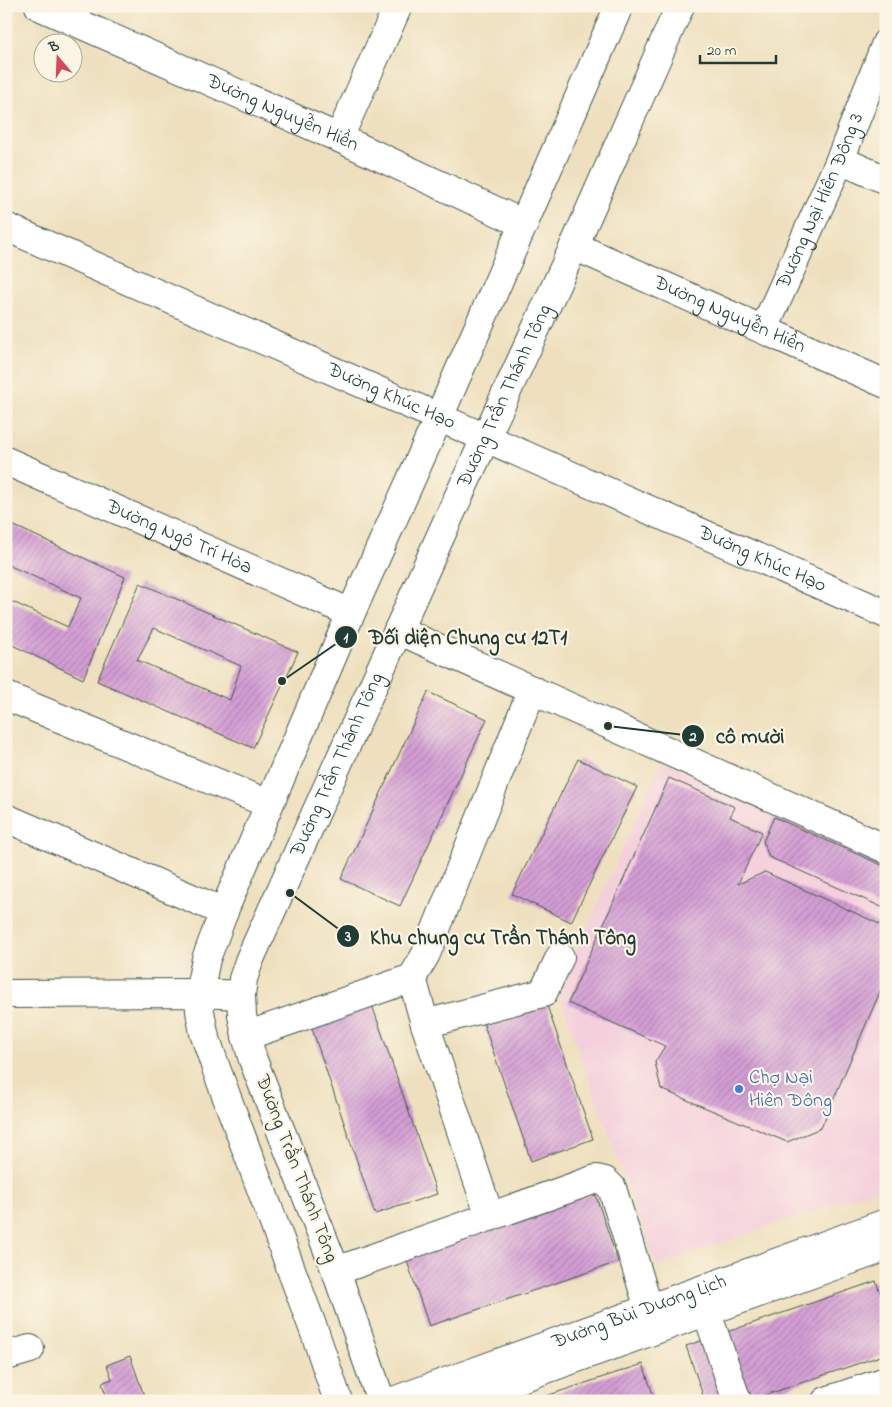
<svg xmlns="http://www.w3.org/2000/svg" width="892" height="1407" font-family="'Indie Flower',sans-serif">
	<defs>
		<pattern id="building-hatch" width="6" height="6" patternUnits="userSpaceOnUse" patternTransform="scale(1.25)"><rect width="6" height="6" fill="#d49ed5"/><path d="M-1 1l2-2M0 6l6-6M5 7l2-2" fill="none" stroke="#ab82ae"/></pattern>
	</defs>
	<rect width="100%" height="100%" fill="#fcf5e5"/>
	<filter id="ink" filterUnits="userSpaceOnUse"><feTurbulence type="fractalNoise" baseFrequency=".02" numOctaves="2"/><feDisplacementMap in="SourceGraphic" scale="10" xChannelSelector="R" yChannelSelector="G"/><feConvolveMatrix kernelMatrix="1 2 1 2 8 2 1 2 1" color-interpolation-filters="sRGB"/></filter>
	<filter id="wash" filterUnits="userSpaceOnUse"><feTurbulence type="fractalNoise" baseFrequency=".0096" numOctaves="4" result="noise"/><feDisplacementMap in="SourceGraphic" scale="20" xChannelSelector="R" yChannelSelector="G"/><feGaussianBlur stdDeviation="1.12" result="paint"/><feColorMatrix in="noise" values="0 0 0 0 0 0 0 0 0 0 0 0 0 0 0 0 0 1.4 0 .05"/><feComposite in="paint" operator="in"/></filter>
	<g filter="url(#wash)">
		<rect width="100%" height="100%" fill="#eee0be"/>
		<polygon fill="#f4cfdc" points="662,761 886,861 886,1186 656,1266 558,992"/>
		<g id="blocks">
			<g fill="url(#building-hatch)" fill-rule="evenodd">
				<polygon points="6,522 125,577 83,679 6,642 6,599 68,627 81,598 6,564"/>
				<path d="M140,583L298,652L253,748L97,681ZM154,628L241,666L230,700L137,660Z"/>
				<polygon points="428,692 487,719 400,906 341,879"/>
				<polygon points="578,759 637,787 571,922 512,894"/>
				<polygon points="669,778 735,807 730,817 762,832 738,884 765,872 886,927 886,978 821,1128 787,1142 661,1089 655,1062 665,1046 568,1003"/>
				<polygon points="774,817 886,867 886,909 769,857 763,842"/>
				<polygon points="544,997 593,1139 531,1161 482,1019"/>
				<polygon points="370,999 437,1194 375,1214 309,1020"/>
				<polygon points="595,1193 618,1262 429,1326 406,1258"/>
				<polygon points="876,1281 886,1310 886,1354 748,1401 705,1401 686,1346"/>
				<polygon points="130,1356 146,1401 108,1401 102,1383 112,1379 107,1365"/>
				<polygon points="643,1364 655,1401 534,1401 534,1400"/>
			</g>
		</g>
	</g>
	<g filter="url(#ink)">
		<use href="#blocks" fill-opacity="0" stroke="#3e5549" stroke-width="1"/>
		<g fill="none" stroke-linecap="round" stroke-linejoin="round">
			<g stroke="#3e5549" stroke-width="30">
				<g id="minor">
					<path id="s1" d="M39,6L339,138L524,224"/>
					<polyline points="339,138 398,6"/>
					<polyline points="840,160 886,180"/>
					<path id="s2" d="M6,227L886,614"/>
					<path id="s3" d="M574,246L886,384"/>
					<path id="s4" d="M764,329L840,160L886,43"/>
					<path id="s5" d="M6,461L351,613"/>
					<polyline points="398,630 886,849"/>
					<polyline points="6,696 269,804"/>
					<polyline points="6,818 224,912"/>
					<polyline points="412,978 425,1024 490,1217"/>
					<polyline points="6,994 199,993 241,995"/>
					<polyline points="425,1024 543,993 560,957"/>
					<polyline points="246,1036 412,978 426,954 532,690"/>
					<polyline points="336,1271 596,1179 605,1181 612,1188 649,1309"/>
					<polyline points="701,1295 737,1401"/>
					<polyline points="6,1356 30,1349"/>
					<polyline points="338,1401 316,1336 217,1071 204,1033 200,1011 199,993 206,959 226,906 351,613 439,417 619,6"/>
					<path id="s6" d="M381,1401L336,1271L253,1060L246,1036L242,1015L241,995L243,979L249,961L450,515L574,246L680,6"/>
					<path id="s7" d="M393,1401L886,1223"/>
					<polyline points="457,1401 873,1252"/>
					<polyline points="826,1401 886,1381"/>
				</g>
			</g>
			<use href="#minor" stroke="#fff" stroke-width="28"/>
		</g>
	</g>
	<circle fill="#3f7fe0" stroke="#fcf5e5" stroke-width="2" cx="739" cy="1089" r="5"/>
	<g text-anchor="middle" dominant-baseline="central" stroke-width="4.5" stroke-linejoin="round" paint-order="stroke">
		<g font-size="20" fill="#1f3d34" stroke="#fcf5e5">
			<text stroke="none"><textPath href="#s1" startOffset="266">Đường Nguyễn Hiền</textPath></text>
			<text stroke="none"><textPath href="#s4" startOffset="140">Đường Nại Hiên Đông 3</textPath></text>
			<text stroke="none"><textPath href="#s3" startOffset="170">Đường Nguyễn Hiền</textPath></text>
			<text stroke="none"><textPath href="#s6" startOffset="1086">Đường Trần Thánh Tông</textPath></text>
			<text stroke="none"><textPath href="#s2" startOffset="421">Đường Khúc Hạo</textPath></text>
			<text stroke="none"><textPath href="#s5" startOffset="189">Đường Ngô Trí Hòa</textPath></text>
			<text stroke="none"><textPath href="#s2" startOffset="826">Đường Khúc Hạo</textPath></text>
			<text stroke="none"><textPath href="#s6" startOffset="681">Đường Trần Thánh Tông</textPath></text>
			<text transform="translate(296 1169) rotate(69)">Đường Trần Thánh Tông</text>
			<text stroke="none"><textPath href="#s7" startOffset="262">Đường Bùi Dương Lịch</textPath></text>
		</g>
		<g font-size="20" fill="#366cbe" stroke="#fcf5e5" text-anchor="start">
			<text x="749" y="1078">Chợ Nại<tspan x="749" dy="23">Hiên Đông</tspan></text>
		</g>
	</g>
	<path fill="none" stroke="#1f3d34" stroke-width="2" d="M282 681L346 637M608 726L693 736M290 893L348 936"/>
	<g fill="#1f3d34" stroke="#fcf5e5" stroke-width="2">
		<circle cx="282" cy="681" r="5"/>
		<circle cx="608" cy="726" r="5"/>
		<circle cx="290" cy="893" r="5"/>
		<circle cx="346" cy="637" r="12"/>
		<circle cx="693" cy="736" r="12"/>
		<circle cx="348" cy="936" r="12"/>
	</g>
	<g font-size="15" text-anchor="middle" font-weight="bold" fill="#fff">
		<text x="346" y="642">1</text>
		<text x="693" y="741">2</text>
		<text x="348" y="941">3</text>
	</g>
	<g font-size="21" text-anchor="middle" font-weight="bold" fill="#1f3d34" stroke="#fcf5e5" stroke-width="4.5" stroke-linejoin="round" paint-order="stroke">
		<text x="468" y="644">Đối diện Chung cư 12T1</text>
		<text x="750" y="743">cô mười</text>
		<text x="503" y="944">Khu chung cư Trần Thánh Tông</text>
	</g>
	<rect width="892" height="1407" fill="none" stroke="#fcf5e5" stroke-width="25"/>
	<g transform="translate(58 58) rotate(341)"><circle r="24" fill="#fcf5e5" stroke="#a4ab9e"/>
	<path d="M0-4L9 19L0 12L-9 19Z" fill="#d1495b"/>
	<text y="-8" font-size="14" font-weight="bold" text-anchor="middle" fill="#1f3d34">B</text>
	</g>
	<path d="M700 55v8h76v-8" fill="none" stroke="#1f3d34" stroke-width="2.5"/>
	<text x="707" y="55" font-size="15" fill="#1f3d34" stroke="#fcf5e5" stroke-width="4" paint-order="stroke">20 m</text>
</svg>
